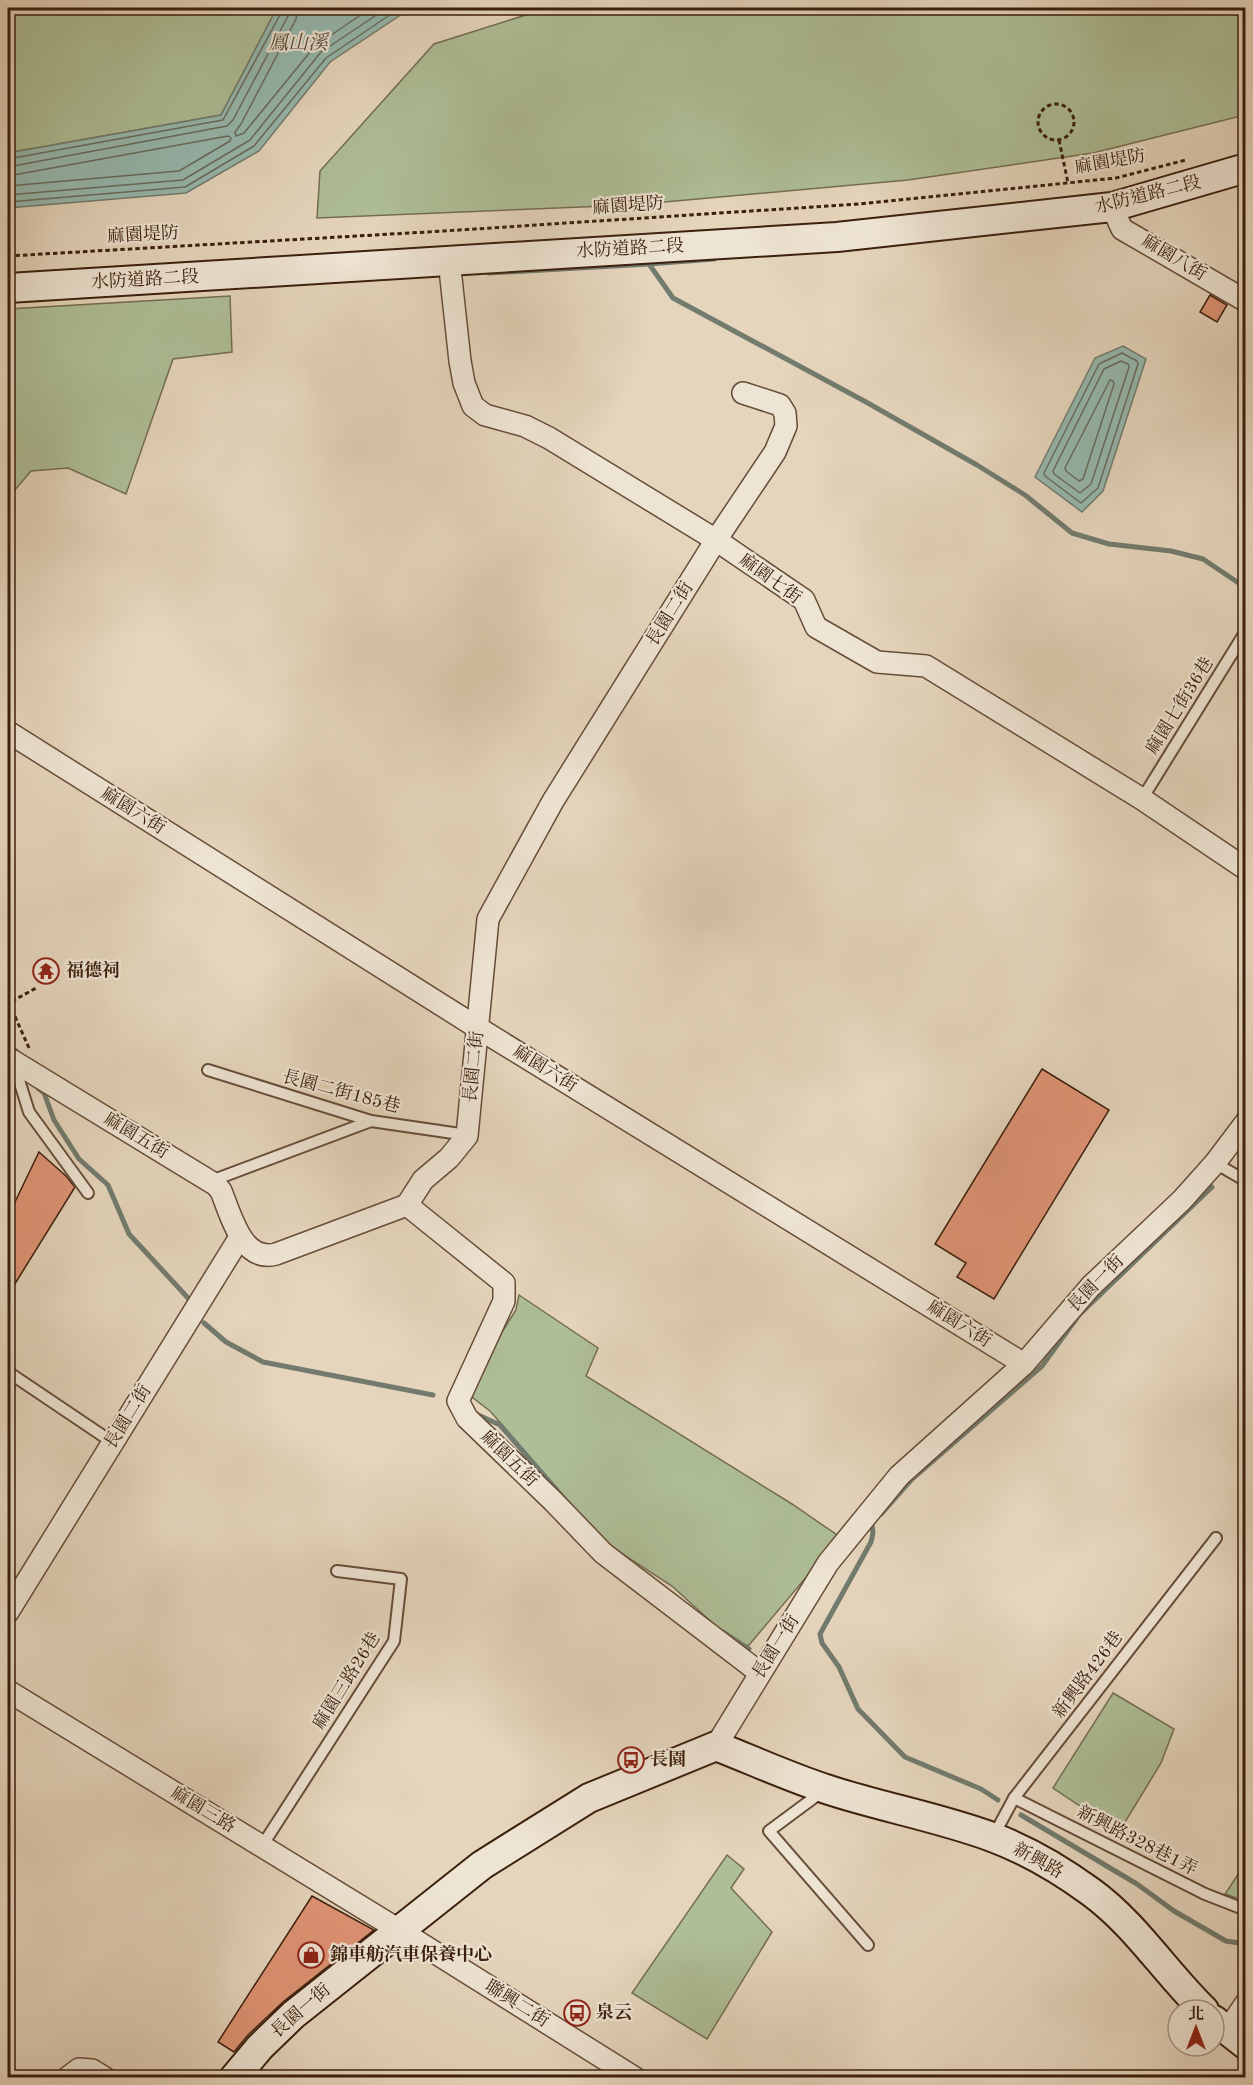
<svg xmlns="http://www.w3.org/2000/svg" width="1253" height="2085" font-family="'Old Standard TT','Noto Serif TC',serif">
	<rect width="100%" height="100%" fill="#e5d5bc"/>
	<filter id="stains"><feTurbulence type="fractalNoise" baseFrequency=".00333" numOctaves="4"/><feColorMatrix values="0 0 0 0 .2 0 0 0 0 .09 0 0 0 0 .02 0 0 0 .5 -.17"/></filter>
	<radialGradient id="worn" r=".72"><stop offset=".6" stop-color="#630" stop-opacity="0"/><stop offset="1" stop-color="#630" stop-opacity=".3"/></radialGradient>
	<g fill="#aebe96" stroke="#746e52" stroke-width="1.5">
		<polygon points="8,8 277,8 221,115 8,153"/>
		<polygon points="548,8 1245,8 1245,115 1093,153 908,180 631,205 317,218 320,171 434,44"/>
		<polygon points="230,296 232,352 173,359 126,494 68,468 31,471 14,491 8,487 8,309"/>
		<polygon points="519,1295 598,1348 586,1376 792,1504 840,1537 749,1645 740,1648 672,1586 604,1542 490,1411 464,1391 516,1310"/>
		<polygon points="1113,1693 1174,1729 1161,1763 1119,1832 1053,1788"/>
		<polygon points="727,1855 744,1869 731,1888 772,1932 707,2039 632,1993"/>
		<polygon points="1245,1864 1245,1901 1225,1894"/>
	</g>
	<g fill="#96b9af" stroke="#727b6e" stroke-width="1.5">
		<polygon points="277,8 411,8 330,62 259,151 186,193 8,208 8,153 221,115"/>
		<polygon points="1123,346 1146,359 1103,491 1082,512 1035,477 1095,358"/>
	</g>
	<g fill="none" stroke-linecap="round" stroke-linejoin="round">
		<g stroke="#686c5e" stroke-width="1.5">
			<polyline points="298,8 296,19 241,124 235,132 236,136 244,133 315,46 371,8"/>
			<polyline points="8,159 223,120 281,13 282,8"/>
			<polyline points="8,167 227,126 233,120 288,16 289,8"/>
			<polyline points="8,176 228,136 231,138 230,141 179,171 8,186"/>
			<polyline points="8,195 183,180 250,140 321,52 387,8"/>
			<polyline points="8,202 185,187 254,146 326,58 400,8"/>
			<polygon points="1122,353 1137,361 1138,364 1098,488 1081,503 1045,476 1044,473 1099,364"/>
			<polygon points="1121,361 1128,364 1129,367 1091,484 1080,493 1054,474 1053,471 1104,369"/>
			<polygon points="1110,380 1113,381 1114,384 1083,479 1079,481 1066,471 1065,468"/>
		</g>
		<g stroke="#727b6e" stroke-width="5">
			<polyline points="649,264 673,298 866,402 977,465 1025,495 1072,533 1109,544 1171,551 1203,559 1246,588"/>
			<polyline points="489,273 649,264 714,259"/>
			<polyline points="8,1045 16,1051"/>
			<polyline points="38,1088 44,1093 54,1120 79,1159 108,1185 129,1234 188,1298"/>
			<polyline points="1245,1149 1246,1148"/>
			<polyline points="204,1323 226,1342 263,1362 433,1395"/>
			<polyline points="476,1414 500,1425 559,1493"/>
			<polyline points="881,1514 912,1479 1042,1366 1079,1315 1212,1187"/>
			<polyline points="872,1525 873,1533 871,1542 820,1634 822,1643 839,1667 858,1709 905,1757 981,1789 998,1800"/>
			<polyline points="723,1632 749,1649"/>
			<polyline points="1021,1815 1137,1884 1174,1911 1226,1941 1246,1944"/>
		</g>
	</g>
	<g fill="#df9475" stroke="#3b1f0d" stroke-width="1.5">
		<polygon points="1210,295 1227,305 1217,322 1200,312"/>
		<polygon points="1042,1069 1109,1110 994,1299 957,1277 966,1263 935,1244"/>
		<polygon points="39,1152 66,1176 75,1187 8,1295 8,1200 14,1204"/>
		<polygon points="312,1896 374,1930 283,2002 248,2035 234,2052 218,2042"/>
	</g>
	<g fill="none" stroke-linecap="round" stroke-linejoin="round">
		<g stroke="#664c39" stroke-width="14">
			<g id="lane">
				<polyline points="1142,799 1246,631"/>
				<polyline points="14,1064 29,1112 88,1193"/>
				<polyline points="208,1070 371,1121 467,1135"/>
				<polyline points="1215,1163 1246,1181"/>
				<polyline points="211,1181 371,1121"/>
				<polyline points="8,1372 112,1442"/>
				<polyline points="823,1791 769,1831 868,1945"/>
				<polyline points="1014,1798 1205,1894 1246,1910"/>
				<polyline points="993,1837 1014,1798 1216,1538"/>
				<polyline points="262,1846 394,1641 401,1579 337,1571"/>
			</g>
		</g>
		<g stroke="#664c39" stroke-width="24">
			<g id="street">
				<polyline points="1112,207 1122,229 1246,301"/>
				<polyline points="449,260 460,361 464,383 473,406 485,415 525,426 549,438 716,540 804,600 816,627 877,662 926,666 1142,799 1246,869"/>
				<polyline points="8,732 478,1028 1024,1364"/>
				<path d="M8,1058L216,1185L221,1191C231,1215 242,1263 276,1254L407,1205L423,1180L449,1158L467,1136L488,919L553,801L716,540L775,452L786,426L785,413L780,405L743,393"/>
				<polyline points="407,1205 504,1283 504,1301 458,1401 467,1418 553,1501 603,1553 760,1673"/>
				<polyline points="8,1612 240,1237"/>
				<polyline points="8,1691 399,1930 635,2078"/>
				<polyline points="716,1746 828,1563 899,1476 1024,1364 1091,1286 1182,1200 1215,1163 1246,1122"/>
				<polyline points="1227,2031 1246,2003"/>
				<polyline points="67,2078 79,2069 92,2070 105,2078"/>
			</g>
		</g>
		<g stroke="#3b1f0d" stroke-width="32">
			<g id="secondary">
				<polyline points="8,288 837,237 1112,207 1246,168"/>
				<polyline points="1214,2020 1246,2045"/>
				<path d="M234,2078L260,2047L293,2015L482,1865L589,1798L716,1746C752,1760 789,1777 826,1789C880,1807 938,1817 992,1837C1027,1850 1061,1870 1091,1892C1135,1924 1165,1972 1204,2010"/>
			</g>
		</g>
		<g stroke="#3b1f0d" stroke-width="3" stroke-dasharray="4.5 3" stroke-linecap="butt">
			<circle cx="1056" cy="122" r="18"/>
			<polyline points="1059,140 1068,183"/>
			<polyline points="8,256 444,231 859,204 1116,178 1186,160"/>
			<polyline points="29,1048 9,1003 38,987"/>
		</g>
		<use href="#lane" stroke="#eee4d3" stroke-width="10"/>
		<use href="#street" stroke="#eee4d3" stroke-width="21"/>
		<use href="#secondary" stroke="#eee4d3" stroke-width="28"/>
	</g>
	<defs>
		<g id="temple-ring" transform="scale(1.35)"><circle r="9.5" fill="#eee4d3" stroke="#8f2418" stroke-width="1.5"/><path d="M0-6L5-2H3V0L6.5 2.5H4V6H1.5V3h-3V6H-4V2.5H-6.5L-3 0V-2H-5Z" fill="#8f2418"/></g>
		<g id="bus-ring" transform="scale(1.35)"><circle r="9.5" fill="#eee4d3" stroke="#8f2418" stroke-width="1.5"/><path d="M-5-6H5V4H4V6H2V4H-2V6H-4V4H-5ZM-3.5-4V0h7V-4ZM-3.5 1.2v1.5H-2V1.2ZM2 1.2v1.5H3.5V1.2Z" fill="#8f2418"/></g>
		<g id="shop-ring" transform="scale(1.35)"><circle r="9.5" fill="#eee4d3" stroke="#8f2418" stroke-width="1.5"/><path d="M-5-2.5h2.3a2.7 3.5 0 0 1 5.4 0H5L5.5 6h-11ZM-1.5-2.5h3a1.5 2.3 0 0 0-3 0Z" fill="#8f2418"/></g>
	</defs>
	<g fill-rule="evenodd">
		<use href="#temple-ring" x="46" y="971"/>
		<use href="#bus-ring" x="631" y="1760"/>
		<use href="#shop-ring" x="311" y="1955"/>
		<use href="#bus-ring" x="577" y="2013"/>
	</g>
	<g text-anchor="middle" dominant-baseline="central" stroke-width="4.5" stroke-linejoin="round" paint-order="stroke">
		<g font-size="18" fill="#3b1f0d" stroke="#eee4d3">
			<text transform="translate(1110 162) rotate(-10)">麻園堤防</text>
			<text transform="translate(1148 195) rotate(-14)">水防道路二段</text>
			<text transform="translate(628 206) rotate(-4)">麻園堤防</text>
			<text transform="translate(143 235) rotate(-3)">麻園堤防</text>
			<text transform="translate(630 249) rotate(-3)">水防道路二段</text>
			<text transform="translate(1174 258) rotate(31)">麻園八街</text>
			<text transform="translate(145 280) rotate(-3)">水防道路二段</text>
			<text transform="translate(770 579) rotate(36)">麻園七街</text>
			<text transform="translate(670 614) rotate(-58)">長園二街</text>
			<text transform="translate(1180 706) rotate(-58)">麻園七街36巷</text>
			<text transform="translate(133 811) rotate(32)">麻園六街</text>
			<text transform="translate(474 1067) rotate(-84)">長園二街</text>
			<text transform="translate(545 1069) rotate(32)">麻園六街</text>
			<text transform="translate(341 1092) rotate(15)">長園二街185巷</text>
			<text transform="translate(136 1136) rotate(31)">麻園五街</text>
			<text transform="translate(1096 1284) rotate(-46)">長園一街</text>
			<text transform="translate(959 1324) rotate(32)">麻園六街</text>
			<text transform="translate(128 1417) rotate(-58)">長園二街</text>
			<text transform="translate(509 1459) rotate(44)">麻園五街</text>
			<text transform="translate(776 1647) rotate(-58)">長園一街</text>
			<text transform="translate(1088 1675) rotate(-53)">新興路426巷</text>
			<text transform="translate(347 1681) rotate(-58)">麻園三路26巷</text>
			<text transform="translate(203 1810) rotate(31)">麻園三路</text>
			<text transform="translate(1137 1841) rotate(27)">新興路328巷1弄</text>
			<text transform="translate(1038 1861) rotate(29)">新興路</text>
			<text transform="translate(517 2004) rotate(32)">聯興二街</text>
			<text transform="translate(301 2011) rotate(-41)">長園一街</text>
		</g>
		<g font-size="18" font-weight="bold" fill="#3b1f0d" stroke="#eee4d3" text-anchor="start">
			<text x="66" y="971">福德祠</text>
			<text x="650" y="1760">長園</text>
			<text x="330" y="1955">錦車舫汽車保養中心</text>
			<text x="596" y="2013">泉云</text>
		</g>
		<g font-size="20" font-style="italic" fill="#564d3e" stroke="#eee4d3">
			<text x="298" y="44">鳳山溪</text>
		</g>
	</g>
	<rect width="1253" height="2085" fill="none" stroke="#e5d5bc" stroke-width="30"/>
	<rect x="9" y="9" width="1235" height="2067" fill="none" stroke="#3b1f0d" stroke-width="3"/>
	<rect x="15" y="15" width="1223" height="2055" fill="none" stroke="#3b1f0d" stroke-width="1.5"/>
	<g transform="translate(1196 2028)"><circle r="28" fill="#eee4d3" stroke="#a69584" stroke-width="1.5"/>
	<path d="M0-4.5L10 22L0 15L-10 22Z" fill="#8f2418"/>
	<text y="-9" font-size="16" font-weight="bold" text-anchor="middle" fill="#3b1f0d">北</text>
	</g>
	<rect width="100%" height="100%" filter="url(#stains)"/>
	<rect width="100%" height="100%" fill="url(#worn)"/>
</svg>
